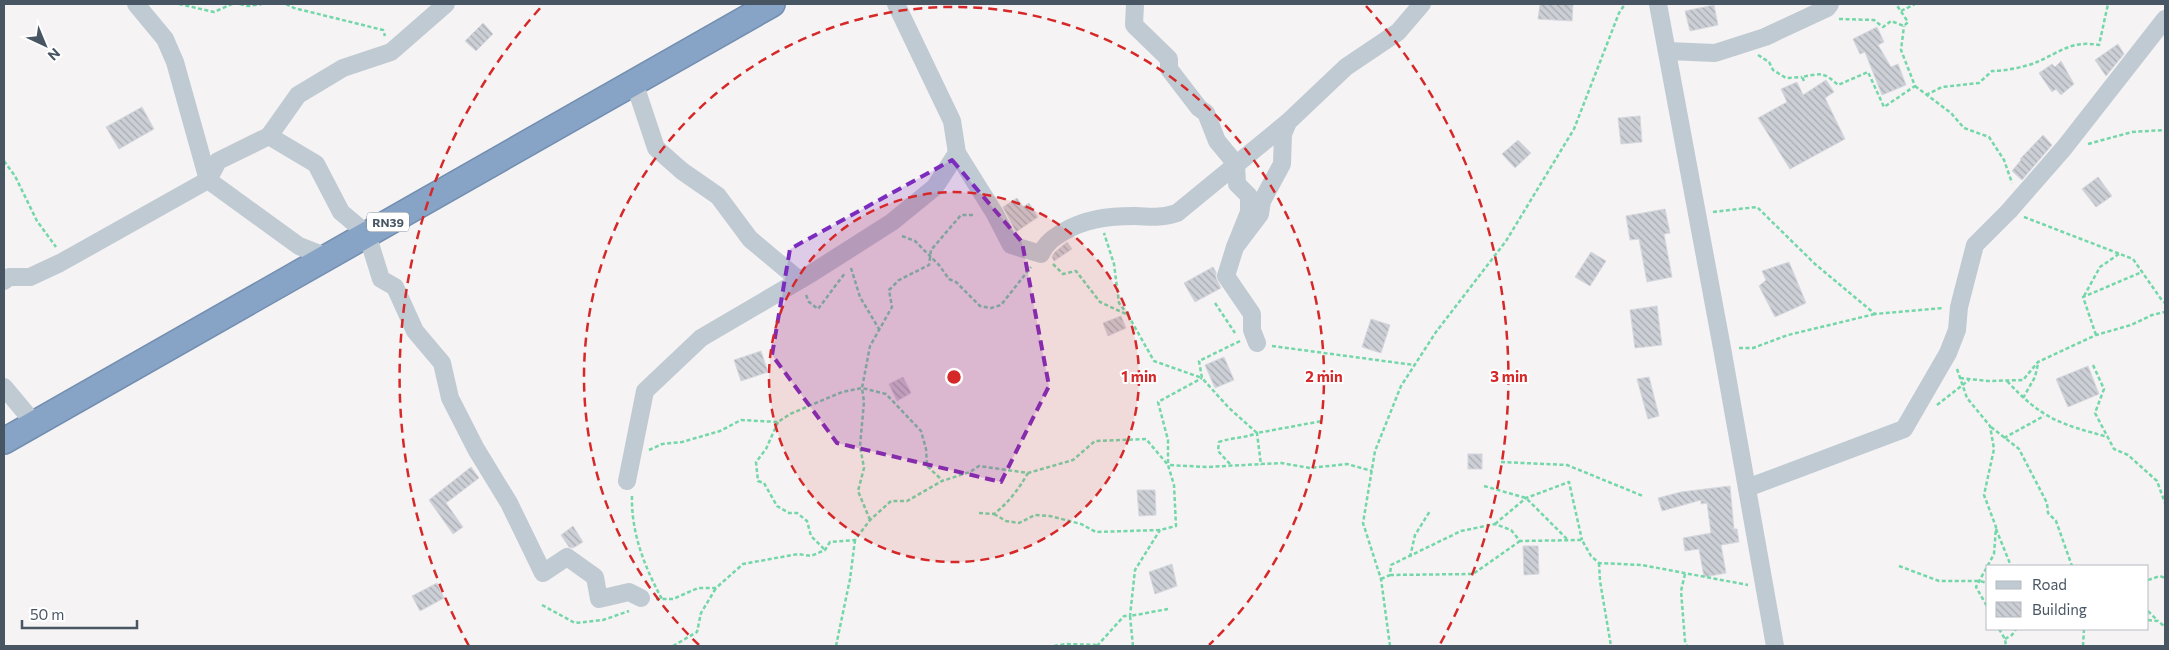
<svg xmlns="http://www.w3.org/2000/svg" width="2169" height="650" font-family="Commissioner,sans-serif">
	<defs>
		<pattern id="building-back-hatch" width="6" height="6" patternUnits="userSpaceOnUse" patternTransform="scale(1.25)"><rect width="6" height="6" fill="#cccfd5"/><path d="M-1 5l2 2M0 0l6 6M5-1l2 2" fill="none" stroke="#a8abb0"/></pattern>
	</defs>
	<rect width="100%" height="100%" fill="#f5f3f3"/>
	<g fill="url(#building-back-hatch)" stroke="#d6d8df">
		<polygon points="1540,4 1573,4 1572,21 1538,19"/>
		<polygon points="1714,5 1718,25 1690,31 1685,11"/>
		<polygon points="483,23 493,34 476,51 465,41"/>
		<polygon points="1877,27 1884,42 1878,45 1891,67 1898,64 1906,85 1882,95 1865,52 1860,54 1853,39"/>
		<polygon points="2118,44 2124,54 2106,76 2095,60"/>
		<polygon points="2061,61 2074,84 2061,95 2056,89 2052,92 2039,73 2052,64 2055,67"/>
		<polygon points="1826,80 1834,92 1825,98 1845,139 1790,169 1758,118 1787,102 1781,89 1797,82 1803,95"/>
		<polygon points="142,107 154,129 119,149 106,127"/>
		<polygon points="1640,116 1642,142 1621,144 1618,118"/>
		<polygon points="2043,135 2052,145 2022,180 2012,171 2021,160 2020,159"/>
		<polygon points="1518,140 1531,153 1515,168 1502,154"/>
		<polygon points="2098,177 2112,196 2096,207 2082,189"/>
		<polygon points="1017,198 1023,207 1029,203 1038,217 1016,232 1003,207"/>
		<polygon points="1665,209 1670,233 1664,234 1672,277 1647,282 1639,239 1630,240 1626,216"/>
		<polygon points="1067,242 1072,249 1054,261 1052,257 1054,253"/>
		<polygon points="1591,252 1606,261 1590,286 1575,277"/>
		<polygon points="1789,262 1806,303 1775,317 1759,286 1766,280 1762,271"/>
		<polygon points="1213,267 1216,272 1216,278 1221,288 1195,302 1184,283"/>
		<polygon points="1657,306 1662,345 1635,348 1630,310"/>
		<polygon points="1121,316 1126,328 1108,336 1103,323"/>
		<polygon points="1371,319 1390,325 1381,353 1362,347"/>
		<polygon points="761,351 768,372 741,381 734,360"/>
		<polygon points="1224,357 1234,380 1215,388 1205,365"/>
		<polygon points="2088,366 2099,394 2068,407 2056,379"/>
		<polygon points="903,377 911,393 897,401 889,384"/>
		<polygon points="1649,377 1659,416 1648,419 1637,379"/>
		<rect x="1468" y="454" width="14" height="15"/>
		<polygon points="471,467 479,478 446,503 463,527 453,534 429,500"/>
		<polygon points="1730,486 1734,529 1737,529 1739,542 1721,545 1726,573 1704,577 1699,549 1685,551 1683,538 1711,533 1707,503 1701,504 1701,500 1662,511 1658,498 1681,492"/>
		<polygon points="1137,490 1155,490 1156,515 1139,516"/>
		<polygon points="573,526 583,542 573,548 569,547 561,535"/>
		<polygon points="1523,546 1538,546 1539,574 1524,575"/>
		<polygon points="1172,564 1177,586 1155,594 1149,572"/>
		<polygon points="437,583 444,598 420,611 412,596"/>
	</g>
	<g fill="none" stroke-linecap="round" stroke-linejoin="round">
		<g stroke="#728eb1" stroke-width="28">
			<polyline id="highway" points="4,441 772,4"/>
		</g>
		<g stroke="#73d7a9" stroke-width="2.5" stroke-dasharray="4 2.5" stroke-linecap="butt">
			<polyline points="179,4 214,12 232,4"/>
			<polyline points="240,4 248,6 262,4"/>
			<polyline points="286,4 294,8 383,30 385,36"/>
			<polyline points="1901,11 1915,4"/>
			<polyline points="1839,19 1874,20 1883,27 1891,21 1904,26 1908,22 1896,4"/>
			<polyline points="1758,55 1769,62 1773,70 1786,78 1802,77"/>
			<path d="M1804,81L1802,77C1821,73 1824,72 1838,85L1868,72L1884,107L1915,86L1901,50L1904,26"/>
			<polyline points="1915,86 1951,113 1964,128 1989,137 2004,160 2012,183"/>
			<path d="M1926,95L1942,87L1979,83L1992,71C2005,71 2025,67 2037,62C2060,52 2072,40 2099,45L2108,4"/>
			<polyline points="2088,144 2132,132 2165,130"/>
			<polyline points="4,161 15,176 37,221 56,247"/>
			<polyline points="1713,212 1757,207 1815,264 1875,314 1943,308"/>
			<polyline points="2024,217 2133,259 2161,299 2165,303"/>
			<polyline points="902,236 915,241 939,265 949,279 956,282 980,306 991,308 1001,305 1031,267"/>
			<polyline points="1053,264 1063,274 1076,271 1100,302 1128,315 1119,303 1114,264 1104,233"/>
			<polyline points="851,268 860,297 879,329"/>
			<polyline points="806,295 809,302 818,309 845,273"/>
			<polyline points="2084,296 2100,267 2119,254"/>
			<polyline points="1215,303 1235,333"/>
			<polyline points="1128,315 1154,361 1202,378"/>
			<polyline points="2096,335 2083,297 2142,272"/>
			<polyline points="1240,341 1199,361 1202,378 1229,408 1257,433 1322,421"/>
			<polyline points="1272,346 1414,365"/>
			<polyline points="1739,348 1753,348 1788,335 1875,314"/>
			<polyline points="2093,365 2104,389 2095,413 2114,449 2128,455 2157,481 2165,503"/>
			<polyline points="1957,369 1967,398 1990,426 1994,449 1984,495 1996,527 1994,554 1976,587 1988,608"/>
			<polyline points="1960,378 1988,381 2023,380 2038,362 2096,335 2131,325 2152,315 2165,312"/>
			<path d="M2007,381C2042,419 2060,424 2108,437"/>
			<polyline points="2023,398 2035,377 2038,364"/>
			<polyline points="1937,405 1969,380"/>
			<polyline points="778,422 766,449 756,462 758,481 764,483 777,506 789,513 797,513 807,521 811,536 825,550"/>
			<polyline points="1991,427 2019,449 2047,503 2048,513 2056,521 2072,566"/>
			<polyline points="2004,438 2044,416"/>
			<polyline points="649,450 662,444 682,442 720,431 741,420 778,422 790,414 842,392 862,388 886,394 921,431 926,449 927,466 942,480"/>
			<polyline points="1501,462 1567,465 1643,496"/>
			<polyline points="1168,463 1168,440 1158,402 1202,378"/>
			<path d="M1230,464L1218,451L1219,442C1233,437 1242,439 1257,433L1261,465"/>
			<polyline points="1484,486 1526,498 1568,540"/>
			<path d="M632,496C631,533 645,568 662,599"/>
			<path d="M979,513L994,514C1009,502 1018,490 1028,473"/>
			<polyline points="994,514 1006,521 1019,523 1035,515 1050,516 1081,524 1096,532 1160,530 1176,526 1174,485 1168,465 1207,467 1281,463 1310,468 1347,464 1372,471"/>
			<polyline points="870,520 858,491 864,468 860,446 864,402 862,388 870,346 892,307 889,290 899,280 929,265 931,250 961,215 975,215"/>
			<polyline points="1495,524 1526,498 1569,482 1582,540"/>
			<polyline points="1996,529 2011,566"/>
			<polyline points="1410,557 1415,535 1430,511"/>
			<polyline points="1599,563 1600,581 1611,646"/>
			<polyline points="1899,566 1939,581 1979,581 1988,583"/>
			<polyline points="1685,574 1681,591 1685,641 1687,646"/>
			<polyline points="1390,575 1473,574 1520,541"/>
			<polyline points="1381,579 1390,575 1391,565 1461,531 1495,524 1511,530 1520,541 1582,540 1591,556 1599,563 1642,565 1748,585"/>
			<polyline points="2148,580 2160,576 2165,578"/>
			<polyline points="656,599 673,599 698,588 716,588 743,564 798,554 811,556 825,550 830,542 855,540 870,520 891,501 907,501 942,481 970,472 979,466 1028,473 1073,460 1095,441 1146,439 1168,465"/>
			<polyline points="542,605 575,623 603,620 629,611"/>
			<polyline points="2148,611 2157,620"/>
			<polyline points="2148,620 2158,621 2165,627"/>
			<polyline points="1999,629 2005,639 2006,646"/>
			<polyline points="2005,639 2012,635 2016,629"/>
			<polyline points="673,646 697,632 701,613 716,588"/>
			<polyline points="836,646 850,579 855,540"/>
			<polyline points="1054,646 1066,644 1099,645"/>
			<polyline points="1097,646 1124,616 1130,616 1135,570 1160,530"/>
			<polyline points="1133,646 1130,616 1168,609"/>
			<polyline points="1390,646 1381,579 1363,523 1375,451 1401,386 1436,332 1506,241 1574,129 1619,13 1625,4"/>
			<polyline points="2083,646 2084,629"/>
		</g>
		<g stroke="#c0cad3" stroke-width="18">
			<polyline points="136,4 165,39 175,62 208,180 299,246 327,257"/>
			<polyline points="446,4 391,52 343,68 298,95 269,136 316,164 341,212 367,234 381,279 395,287 415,331 442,363 450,398 476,449 509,503 543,573 567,557 595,577 599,599 629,592 641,598"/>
			<path d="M896,4L952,121L957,153L995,214L1011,245L1041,254C1046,243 1053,238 1063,232C1085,219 1108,216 1134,216C1149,217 1162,218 1177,213L1288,122L1346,67L1398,32L1422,4"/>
			<polyline points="1135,4 1134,25 1169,59 1169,69 1199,108 1206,113 1217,141 1236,164 1237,184 1249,196 1249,212 1235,247"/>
			<polyline points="1658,4 1722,348 1775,646"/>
			<polyline points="1667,51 1715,53 1765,37 1827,8 1830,4"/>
			<polyline points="634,82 656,148 682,171 718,196 750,239 799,280"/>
			<polyline points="4,281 9,277 30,277 60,263 208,180 218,161 269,136"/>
			<polyline points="1257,343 1252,330 1252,314 1226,276 1235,247 1260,214 1262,201 1282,164 1283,134 1288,122"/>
			<polyline points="4,387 34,423"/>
			<polyline points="627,481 645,391 701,338 812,273 892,222 935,187 957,153"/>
			<polyline points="1747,488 1904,429 1948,353 1957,330 1959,307 1975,245 2009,211 2064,148 2165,19"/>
		</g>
		<use href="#highway" stroke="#87a3c5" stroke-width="25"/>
	</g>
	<path fill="#7b2cbf" fill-opacity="0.2" stroke="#7b2cbf" stroke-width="4" stroke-dasharray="10 6" stroke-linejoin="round" d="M952,160L1022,242L1049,386L1001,482L837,443L772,355L790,249Z"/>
	<circle cx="954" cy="377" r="185" fill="#d62828" fill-opacity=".12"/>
	<g fill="none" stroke="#d62828" stroke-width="2.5" stroke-dasharray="9 6">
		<circle cx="954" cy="377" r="185"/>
		<path d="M699 645A370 370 0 1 1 1209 645"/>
		<path d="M469 646A555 555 0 0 1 542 6M1366 6A555 555 0 0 1 1439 646"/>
	</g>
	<g text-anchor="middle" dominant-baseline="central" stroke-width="4" stroke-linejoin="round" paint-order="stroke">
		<rect fill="#fff" stroke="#7f8892" stroke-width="1" x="367" y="212.5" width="42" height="19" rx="4"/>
		<g font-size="12" font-weight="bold" fill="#485563">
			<text x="388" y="222">RN39</text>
		</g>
	</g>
	<circle cx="954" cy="377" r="8" fill="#d62828" stroke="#fff" stroke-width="2.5"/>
	<g font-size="15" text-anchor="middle" font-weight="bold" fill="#d62828" stroke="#fff" stroke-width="4" stroke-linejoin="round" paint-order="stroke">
		<text x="1139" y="382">1 min</text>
		<text x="1324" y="382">2 min</text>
		<text x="1509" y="382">3 min</text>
	</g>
	<rect width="2169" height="650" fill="none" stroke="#485563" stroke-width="10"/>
	<rect x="1986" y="565" width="162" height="65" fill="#ffffff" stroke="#b6bbc1"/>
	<rect x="1996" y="581" width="25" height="8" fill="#c0cad3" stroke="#b6bbc1"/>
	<text x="2032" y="590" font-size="15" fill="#485563">Road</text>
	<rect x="1996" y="602" width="25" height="15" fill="url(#building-back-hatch)" stroke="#b6bbc1"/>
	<text x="2032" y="615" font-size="15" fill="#485563">Building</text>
	<g transform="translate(45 45) rotate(136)" stroke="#ffffff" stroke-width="4" paint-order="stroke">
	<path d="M0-4L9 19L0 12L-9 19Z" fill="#485563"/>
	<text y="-8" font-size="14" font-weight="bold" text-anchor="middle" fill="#485563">N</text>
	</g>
	<path d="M22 620v8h115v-8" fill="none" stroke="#485563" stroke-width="2.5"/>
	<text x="30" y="620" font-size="15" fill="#485563" stroke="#ffffff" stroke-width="4" paint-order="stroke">50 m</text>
</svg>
